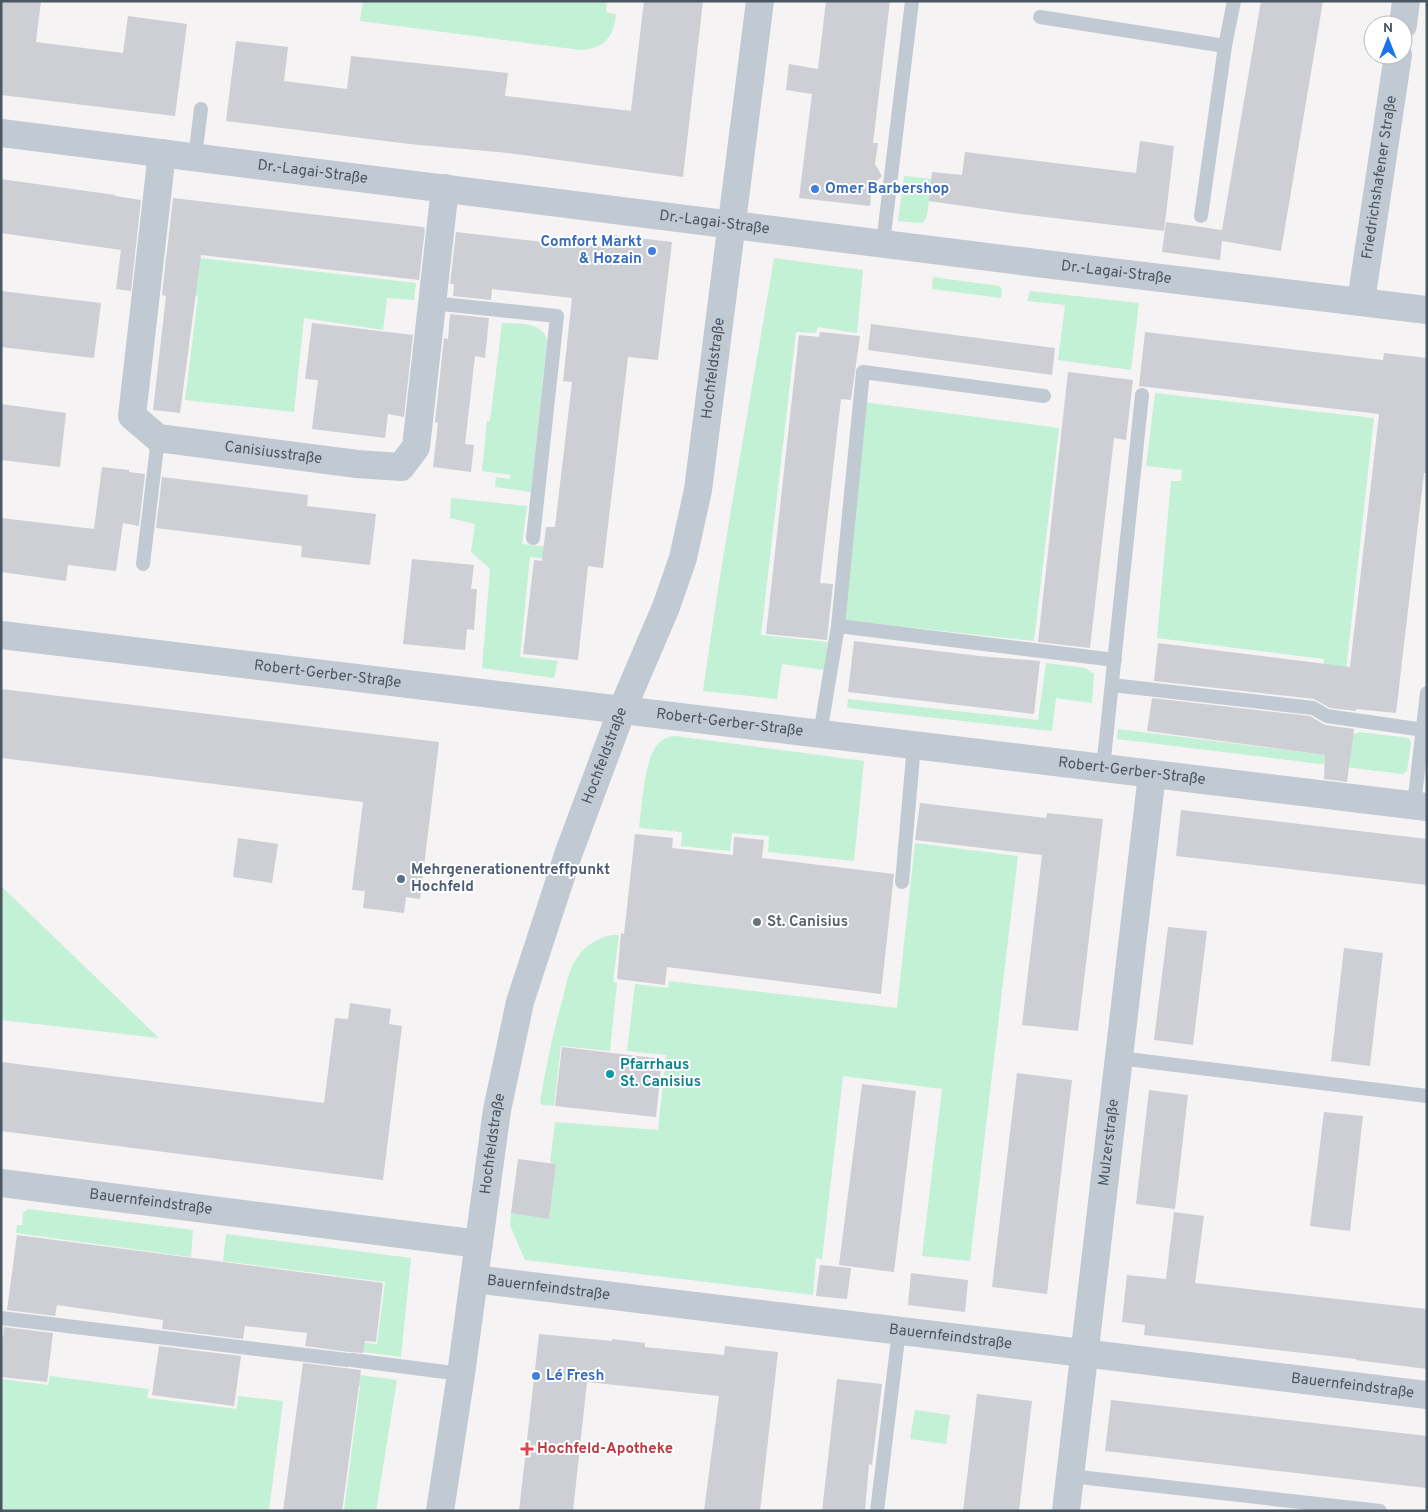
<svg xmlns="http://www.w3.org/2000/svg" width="1428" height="1512" font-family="Overpass,sans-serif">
	<rect width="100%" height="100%" fill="#f5f3f3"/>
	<g fill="#c3f1d5">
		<path d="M363,1H607L606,11L608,13L616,14C614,38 603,49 580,50L360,21Z"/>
		<polygon points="904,176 932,179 927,215 924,222 919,223 898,221"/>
		<polygon points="166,254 416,283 414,300 387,298 383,330 304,318 294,412 185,400 198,296 163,290"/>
		<path d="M774,258L863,270L857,333L818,327L816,333L796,332L761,635L828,642L824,670L782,664L777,699L703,691C723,546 750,402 774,258Z"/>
		<polygon points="933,277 999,286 1002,289 1001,298 932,289"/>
		<polygon points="1030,291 1139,303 1131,370 1058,360 1065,305 1027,301"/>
		<path d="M502,323C517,324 542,321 547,340L531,492L495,487L496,477L510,479V475L482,471L487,421H490Z"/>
		<polygon points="1155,393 1374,418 1342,707 1321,690 1324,659 1157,638 1171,481 1181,481 1182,470 1146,466"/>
		<polygon points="863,402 1059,428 1034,641 842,620"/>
		<polygon points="451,498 527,506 522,544 549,547 547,559 530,557 520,657 558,661 554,678 482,668 490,569 471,552 475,524 450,518"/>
		<polygon points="1046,663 1085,668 1094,674 1092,703 1056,698 1052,731 847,708 848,699 1038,720"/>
		<polygon points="1118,729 1325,755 1353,734 1359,732 1409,738 1411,743 1407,771 1402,774 1117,739"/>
		<path d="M675,736L864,761L854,861L768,852L769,836L732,833L730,851L681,846L682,832L639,828C642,807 644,755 660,742C664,738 669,737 675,736Z"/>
		<polygon points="915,843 1018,856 970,1261 922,1256 942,1089 843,1076 822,1259 816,1258 813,1295 525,1260 510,1225 511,1213 549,1218 556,1164 550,1163 555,1122 658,1130 666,1055 627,1051 635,984 668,988 669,981 897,1008"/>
		<polygon points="2,887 159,1038 1,1020"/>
		<path d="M611,935H619L613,982L617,983L610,1051L561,1046L554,1106L542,1105L540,1102C546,1067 553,1032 563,998C566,986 568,972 575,961C583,947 595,939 611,935Z"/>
		<polygon points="28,1209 193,1230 191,1257 16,1233 17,1225 22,1225 23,1213"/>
		<polygon points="226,1234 411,1258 401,1357 355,1351 356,1342 377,1344 385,1282 223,1261"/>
		<polygon points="351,1374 397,1380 376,1511 344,1511 360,1386 350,1384"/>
		<polygon points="50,1376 149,1389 147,1398 237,1409 238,1396 283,1401 269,1511 1,1511 1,1379 48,1385"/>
		<polygon points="915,1410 950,1415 946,1444 910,1439"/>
	</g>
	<g fill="#cdcfd5">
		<polygon points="1,1 41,1 36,42 123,53 128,16 187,24 175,116 1,95"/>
		<polygon points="644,1 703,1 683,177 508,153 409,144 226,121 236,41 288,47 284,81 347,89 351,56 508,73 505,96 631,111"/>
		<polygon points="826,1 890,1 873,143 878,143 875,164 882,176 872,186 870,206 799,198 812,94 786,90 789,64 818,69"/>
		<polygon points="1261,1 1323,1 1281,251 1222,241 1220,260 1162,252 1166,222 1222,230"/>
		<polygon points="1140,141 1174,146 1164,231 1020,214 929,201 932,172 962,175 965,152 1136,173"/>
		<polygon points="1,179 115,195 115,196 141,200 131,291 116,289 121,250 1,233"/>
		<polygon points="173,198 423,227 425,229 419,280 201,255 180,413 153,410 166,296 162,295"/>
		<polygon points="456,232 587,247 587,245 611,248 612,235 672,242 658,360 628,357 603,568 588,566 578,660 523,654 534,560 542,561 546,527 555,527 572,382 563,381 572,298 492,289 491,300 453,296 454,284 450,284"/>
		<polygon points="1,291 101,303 94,358 1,347"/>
		<polygon points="450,314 489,318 485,358 475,356 465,444 474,445 471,472 433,467 438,423 435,422 444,338 448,339"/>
		<polygon points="312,323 413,335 404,417 388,414 385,438 312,429 318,380 305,379"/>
		<polygon points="871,324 1055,348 1052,375 868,350"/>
		<polygon points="820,332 860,336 851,400 841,399 820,583 833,584 827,640 766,634 799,335 819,337"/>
		<polygon points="1145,332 1383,360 1384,353 1427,358 1427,473 1424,473 1396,713 1356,709 1356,711 1330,708 1314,699 1154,681 1158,643 1350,667 1379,414 1139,386"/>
		<polygon points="1068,372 1133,380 1126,440 1114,438 1090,648 1038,642"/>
		<polygon points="1,404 66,413 60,467 1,460"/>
		<polygon points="102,467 129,470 129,472 145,474 139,526 123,523 116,571 68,565 66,581 1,572 1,518 94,529"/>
		<polygon points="162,477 308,495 307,506 376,514 370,565 301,557 302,546 156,528"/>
		<polygon points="412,559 474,565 471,589 477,589 474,630 467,629 465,650 403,644"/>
		<polygon points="854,641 979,656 1040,661 1034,714 848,692"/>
		<polygon points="1,689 439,742 420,899 406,897 404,913 363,908 365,891 352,890 363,802 1,758"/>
		<polygon points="1152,698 1310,716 1325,725 1354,729 1347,782 1324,779 1325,755 1147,731"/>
		<polygon points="920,803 1046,818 1047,813 1103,819 1078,1031 1022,1025 1042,855 915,840"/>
		<polygon points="1181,810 1427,839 1427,885 1176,856"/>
		<polygon points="635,834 673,838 672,848 733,855 734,837 764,840 762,858 894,874 881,994 667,967 665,985 617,979 621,933 624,934"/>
		<polygon points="238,838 278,844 272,883 233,877"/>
		<polygon points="1168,927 1207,931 1193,1045 1154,1040"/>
		<polygon points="1344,948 1383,953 1370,1066 1331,1061"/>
		<polygon points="350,1003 391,1009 389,1024 402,1026 383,1180 1,1131 1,1062 324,1103 335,1018 348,1019"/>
		<polygon points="562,1047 662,1059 656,1117 555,1106"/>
		<polygon points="1017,1073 1072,1080 1047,1294 992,1287"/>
		<polygon points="862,1084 916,1091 894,1272 839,1265"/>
		<polygon points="1149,1090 1188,1095 1175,1209 1136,1204"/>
		<polygon points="1324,1112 1363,1116 1350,1231 1310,1226"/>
		<polygon points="518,1159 556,1164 549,1219 511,1213"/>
		<polygon points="1174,1212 1204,1216 1195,1283 1427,1309 1427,1369 1356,1360 1356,1359 1144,1335 1145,1325 1122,1322 1127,1275 1166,1279"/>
		<polygon points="17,1235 383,1283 376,1342 365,1341 363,1353 349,1352 305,1346 307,1333 245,1326 243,1339 162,1329 163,1320 57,1305 55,1316 7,1310"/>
		<polygon points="820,1265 851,1268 847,1299 816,1296"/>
		<polygon points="911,1273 968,1280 965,1312 908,1305"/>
		<polygon points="4,1327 53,1333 47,1382 1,1377 1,1337 3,1337"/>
		<polygon points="539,1334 612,1341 612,1339 645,1343 645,1347 724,1355 725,1346 778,1352 760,1511 704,1511 719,1396 587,1382 573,1511 519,1511"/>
		<polygon points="159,1346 241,1356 234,1406 152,1395"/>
		<polygon points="303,1363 361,1370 342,1511 283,1511"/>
		<polygon points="837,1379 882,1384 872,1465 869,1464 865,1511 822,1511"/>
		<polygon points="977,1394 1032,1401 1019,1511 963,1511"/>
		<polygon points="1111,1400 1427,1436 1427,1488 1105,1451"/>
	</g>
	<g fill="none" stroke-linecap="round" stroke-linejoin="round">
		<g stroke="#c1cad2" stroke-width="14">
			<polyline points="1040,17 1225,46"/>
			<polyline points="195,157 201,109"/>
			<polyline points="1201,216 1225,46 1234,1"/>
			<polyline points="883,243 912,1"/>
			<polyline points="432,303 557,316 533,538"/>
			<polyline points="143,564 158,438"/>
			<polyline points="838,626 1115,660"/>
			<polyline points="1112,685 1313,708 1327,716 1424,730"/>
			<polyline points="820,734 838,626 863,372 1044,396"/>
			<polyline points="1103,768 1142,395"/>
			<polyline points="1414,805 1427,693"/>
			<polyline points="902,882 914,745"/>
			<polyline points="1119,1058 1427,1096"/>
			<polyline points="1,1318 347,1360"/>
			<polyline points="352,1360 461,1374"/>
			<polyline points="1070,1476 1380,1511"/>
			<polyline points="877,1511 899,1331"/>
		</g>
		<g stroke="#c1cad2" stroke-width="28">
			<polyline points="1403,25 1406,1"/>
			<path id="s1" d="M1,133L1020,261L1427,310"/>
			<path id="s2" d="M162,153L132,416L158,438L357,464L401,467L416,447L445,188"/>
			<path id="s3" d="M1361,301L1398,55"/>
			<path id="s4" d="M1,635L1427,807"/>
			<path id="s5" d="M1,1183L479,1244"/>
			<path id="s6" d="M474,1279L1427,1395"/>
			<path id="s7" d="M440,1511L461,1374L497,1110L520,1002L569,852L622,710L666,607L683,558L698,490L760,1"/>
			<path id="s8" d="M1066,1511L1152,774"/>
		</g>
	</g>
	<g fill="#3f7fe0" stroke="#fff" stroke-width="2">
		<circle cx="815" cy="189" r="5"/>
		<circle cx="652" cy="251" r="5"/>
		<circle cx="536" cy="1376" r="5"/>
	</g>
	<circle fill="#5c6f8a" stroke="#fff" stroke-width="2" cx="401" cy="879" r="5"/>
	<circle fill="#6b7280" stroke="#fff" stroke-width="2" cx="757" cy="922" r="5"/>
	<circle fill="#0f9aa8" stroke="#fff" stroke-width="2" cx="610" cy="1074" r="5"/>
	<path fill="#e0444e" stroke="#fff" stroke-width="2" d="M524.5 1441.5h5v5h5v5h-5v5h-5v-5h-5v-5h5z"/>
	<g text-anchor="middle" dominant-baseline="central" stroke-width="4" stroke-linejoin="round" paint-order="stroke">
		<g font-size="15" fill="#4a5661" stroke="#fff">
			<text stroke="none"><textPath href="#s1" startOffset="314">Dr.-Lagai-Straße</textPath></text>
			<text stroke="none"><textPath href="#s3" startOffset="125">Friedrichshafener Straße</textPath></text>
			<text stroke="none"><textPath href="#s1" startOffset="719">Dr.-Lagai-Straße</textPath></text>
			<text stroke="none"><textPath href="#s1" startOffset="1124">Dr.-Lagai-Straße</textPath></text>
			<text stroke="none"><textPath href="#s7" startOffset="1181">Hochfeldstraße</textPath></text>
			<text stroke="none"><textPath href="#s2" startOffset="415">Canisiusstraße</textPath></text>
			<text stroke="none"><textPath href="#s4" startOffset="329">Robert-Gerber-Straße</textPath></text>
			<text stroke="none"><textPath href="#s4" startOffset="734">Robert-Gerber-Straße</textPath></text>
			<text stroke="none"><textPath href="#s7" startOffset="776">Hochfeldstraße</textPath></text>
			<text stroke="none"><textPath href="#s4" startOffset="1139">Robert-Gerber-Straße</textPath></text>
			<text stroke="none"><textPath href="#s8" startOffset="371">Mulzerstraße</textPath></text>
			<text stroke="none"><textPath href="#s7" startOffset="371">Hochfeldstraße</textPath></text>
			<text stroke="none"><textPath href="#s5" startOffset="151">Bauernfeindstraße</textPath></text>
			<text stroke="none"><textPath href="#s6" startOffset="75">Bauernfeindstraße</textPath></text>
			<text stroke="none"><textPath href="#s6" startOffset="480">Bauernfeindstraße</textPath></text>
			<text stroke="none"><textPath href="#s6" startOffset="885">Bauernfeindstraße</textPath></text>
		</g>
		<g font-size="15" font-weight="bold" fill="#366cbe" stroke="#fff" text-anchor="start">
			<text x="825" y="189">Omer Barbershop</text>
			<text x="642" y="242" text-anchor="end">Comfort Markt<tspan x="642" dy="17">&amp; Hozain</tspan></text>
			<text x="546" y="1376">Lé Fresh</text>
		</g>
		<g font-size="15" font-weight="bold" fill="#4e5e75" stroke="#fff" text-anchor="start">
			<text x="411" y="870">Mehrgenerationentreffpunkt<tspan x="411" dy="17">Hochfeld</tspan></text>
		</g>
		<g font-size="15" font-weight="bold" fill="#5b616d" stroke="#fff" text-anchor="start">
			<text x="767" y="922">St. Canisius</text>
		</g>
		<g font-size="15" font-weight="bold" fill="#0d838f" stroke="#fff" text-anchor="start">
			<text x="620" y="1065">Pfarrhaus<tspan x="620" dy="17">St. Canisius</tspan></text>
		</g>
		<g font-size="15" font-weight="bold" fill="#be3a42" stroke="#fff" text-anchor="start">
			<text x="537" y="1449">Hochfeld-Apotheke</text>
		</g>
	</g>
	<rect width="1428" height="1512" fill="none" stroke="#4a5661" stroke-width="5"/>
	<g transform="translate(1388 40)"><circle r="24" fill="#ffffff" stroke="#b7bbc0"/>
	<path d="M0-4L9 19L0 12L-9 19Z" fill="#1a73e8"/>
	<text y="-8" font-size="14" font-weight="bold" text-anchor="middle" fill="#4a5661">N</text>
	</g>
</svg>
